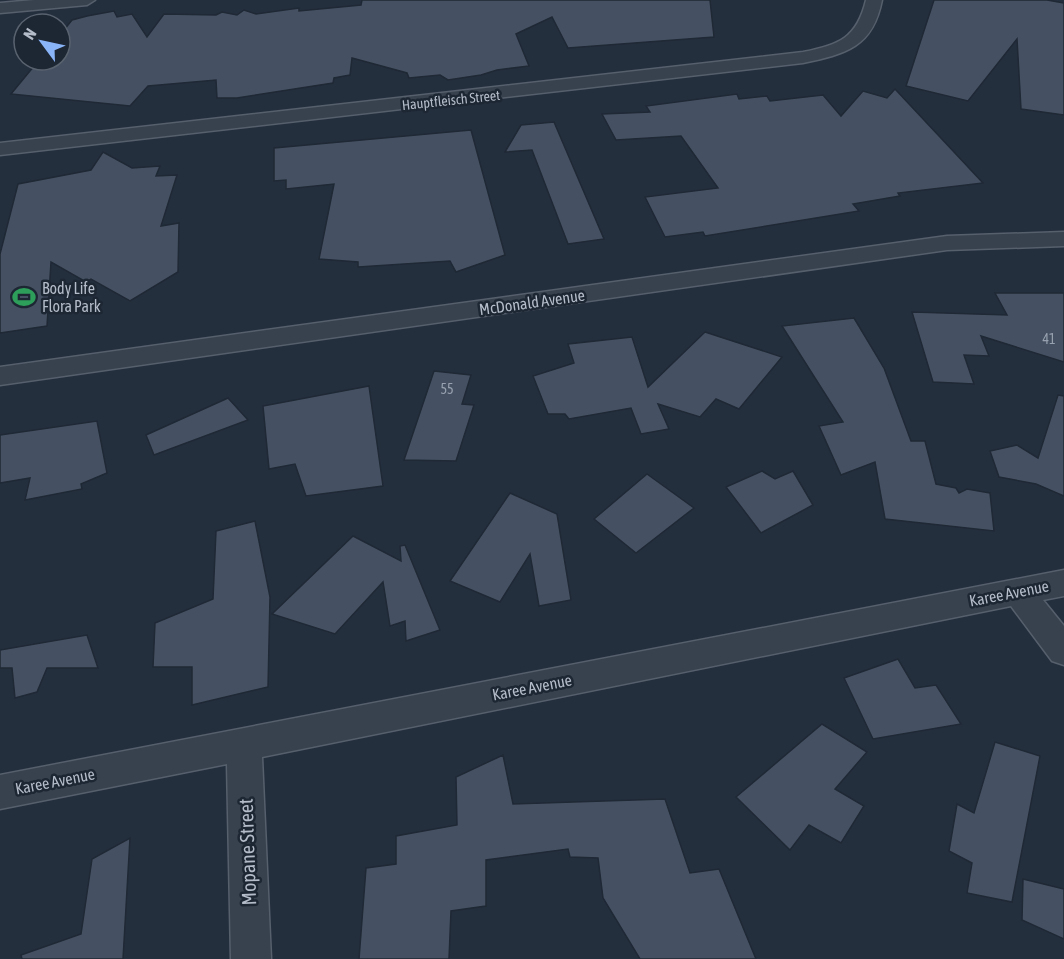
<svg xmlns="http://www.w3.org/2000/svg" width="1064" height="959" font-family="'Asap Condensed',sans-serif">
	<rect width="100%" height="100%" fill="#242f3e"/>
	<g fill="#455162" stroke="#1f2835" stroke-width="1.5">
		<polygon points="362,0 710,0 714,37 568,48 552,17 516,34 529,66 497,70 481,75 448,80 440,75 409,78 407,73 352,58 350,75 334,78 333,83 237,98 217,98 216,80 148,86 130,106 11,94 39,60 60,60 60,35 72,20 87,16 114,11 117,17 132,14 147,37 164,14 216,15 222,12 237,15 244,10 256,14 299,8 299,11 361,5"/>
		<polygon points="934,0 1047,0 1064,3 1064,115 1021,109 1017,39 968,101 906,86"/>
		<polygon points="895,89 983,183 898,193 900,196 853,204 859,211 705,236 703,232 665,237 645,197 718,188 681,136 616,140 602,114 650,112 646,106 737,94 739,99 767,96 770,101 823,95 841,116 863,91 887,98"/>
		<polygon points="554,122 604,239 568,244 532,150 505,152 521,125"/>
		<polygon points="471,130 505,255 456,272 450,261 358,267 358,262 319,259 334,184 286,189 286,180 274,181 274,148"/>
		<polygon points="103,152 132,168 160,166 156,176 177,175 161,226 179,223 178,272 130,301 91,279 86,282 51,262 47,326 0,333 0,254 18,184 91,170"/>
		<polygon points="995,293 1064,293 1064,362 981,336 989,356 964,355 974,384 933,382 912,312 1007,315"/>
		<polygon points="854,318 884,368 911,441 925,441 936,484 956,488 959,493 967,489 990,493 994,531 885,519 875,462 841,475 819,426 843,422 782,326"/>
		<polygon points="705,332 782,357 739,409 716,399 700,417 658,404 669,429 641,434 631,408 569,419 565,414 548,414 533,376 574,363 568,344 632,337 648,387"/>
		<polygon points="434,371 471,375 462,404 474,405 456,461 404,460"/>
		<polygon points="369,386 383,486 306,496 295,464 269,469 263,406"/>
		<polygon points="1058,395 1064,396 1064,496 1036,484 999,477 990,451 1017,445 1038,458"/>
		<polygon points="228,398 248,420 154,455 146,435"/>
		<polygon points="97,421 107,473 81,484 82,489 25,500 30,478 0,483 0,435"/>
		<polygon points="762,471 775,479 793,471 813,505 761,533 726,487"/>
		<polygon points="647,474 694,508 636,553 594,519"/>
		<polygon points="510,493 557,514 571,600 539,606 530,554 500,602 450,581"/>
		<polygon points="255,521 270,597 268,687 192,705 192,667 153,667 155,623 213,599 216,531"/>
		<polygon points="353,536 401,561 400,546 405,545 440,630 406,641 405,621 390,626 383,582 335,634 272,614"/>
		<polygon points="87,635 98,668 47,668 37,692 15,698 12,668 0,668 0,650"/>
		<polygon points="898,659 915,688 936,685 961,724 873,739 844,678"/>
		<polygon points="822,724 867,752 835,789 864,806 841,843 809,825 790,850 736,797"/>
		<polygon points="995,742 1040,756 1012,902 967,893 972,863 949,851 957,804 974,813"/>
		<polygon points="503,755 513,804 665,799 690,873 719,869 756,959 640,959 603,898 598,858 570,857 568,849 486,860 486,906 451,911 449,959 359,959 366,868 396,864 396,836 457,825 456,777"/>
		<polygon points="130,838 123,959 22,959 21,955 81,934 92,859"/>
		<polygon points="1023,879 1064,889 1064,939 1022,920"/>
	</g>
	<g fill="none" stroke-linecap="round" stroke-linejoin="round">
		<g stroke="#565f6c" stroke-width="3">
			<g id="street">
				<polygon points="34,0 95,0 87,5 0,13 0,3"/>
				<path d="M866,0H882C873,47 846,54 803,63L0,155V143L803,52C839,45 857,38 866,0Z"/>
				<polygon points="1064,232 1064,246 947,250 0,385 0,367 947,236"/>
				<polygon points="1064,570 1064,596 1043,600 1064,626 1064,665 1052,661 1011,606 262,757 271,959 231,959 227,764 0,809 0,775"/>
			</g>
		</g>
		<use href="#street" fill="#38414e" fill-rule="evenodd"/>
	</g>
	<defs>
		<g id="stadium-bare" transform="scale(1.8)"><path d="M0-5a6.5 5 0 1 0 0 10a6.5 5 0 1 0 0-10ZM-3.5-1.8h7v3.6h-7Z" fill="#2e9e5b" stroke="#1d2633" stroke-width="2.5" paint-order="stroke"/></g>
	</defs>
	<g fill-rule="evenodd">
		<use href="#stadium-bare" x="24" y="297"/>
	</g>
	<g text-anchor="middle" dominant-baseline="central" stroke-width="5" stroke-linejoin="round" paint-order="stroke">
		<g font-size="14" fill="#b4bcc9" stroke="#1d2633">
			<text transform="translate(451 100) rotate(-6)">Hauptfleisch Street</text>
		</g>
		<g font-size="14" fill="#98a1af">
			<text x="1049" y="339">41</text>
			<text x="447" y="389">55</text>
		</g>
		<g font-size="16" fill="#b4bcc9" stroke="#1d2633" text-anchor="start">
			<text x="42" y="288">Body Life<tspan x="42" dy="18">Flora Park</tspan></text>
		</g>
		<g font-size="16" fill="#b4bcc9" stroke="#1d2633">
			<text transform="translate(532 302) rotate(-8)">McDonald Avenue</text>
			<text transform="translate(1009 593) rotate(-11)">Karee Avenue</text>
			<text transform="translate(532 687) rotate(-11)">Karee Avenue</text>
			<text transform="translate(55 781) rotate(-11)">Karee Avenue</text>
		</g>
		<g font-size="20" fill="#b4bcc9" stroke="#1d2633">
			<text transform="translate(247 852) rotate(-92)">Mopane Street</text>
		</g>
	</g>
	<g transform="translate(42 42) rotate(303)"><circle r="28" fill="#1d2633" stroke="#59626f" stroke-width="1.5"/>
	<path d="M0-4.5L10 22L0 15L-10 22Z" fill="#8ab4f8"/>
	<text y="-9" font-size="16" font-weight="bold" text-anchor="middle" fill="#b4bcc9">N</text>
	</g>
</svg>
